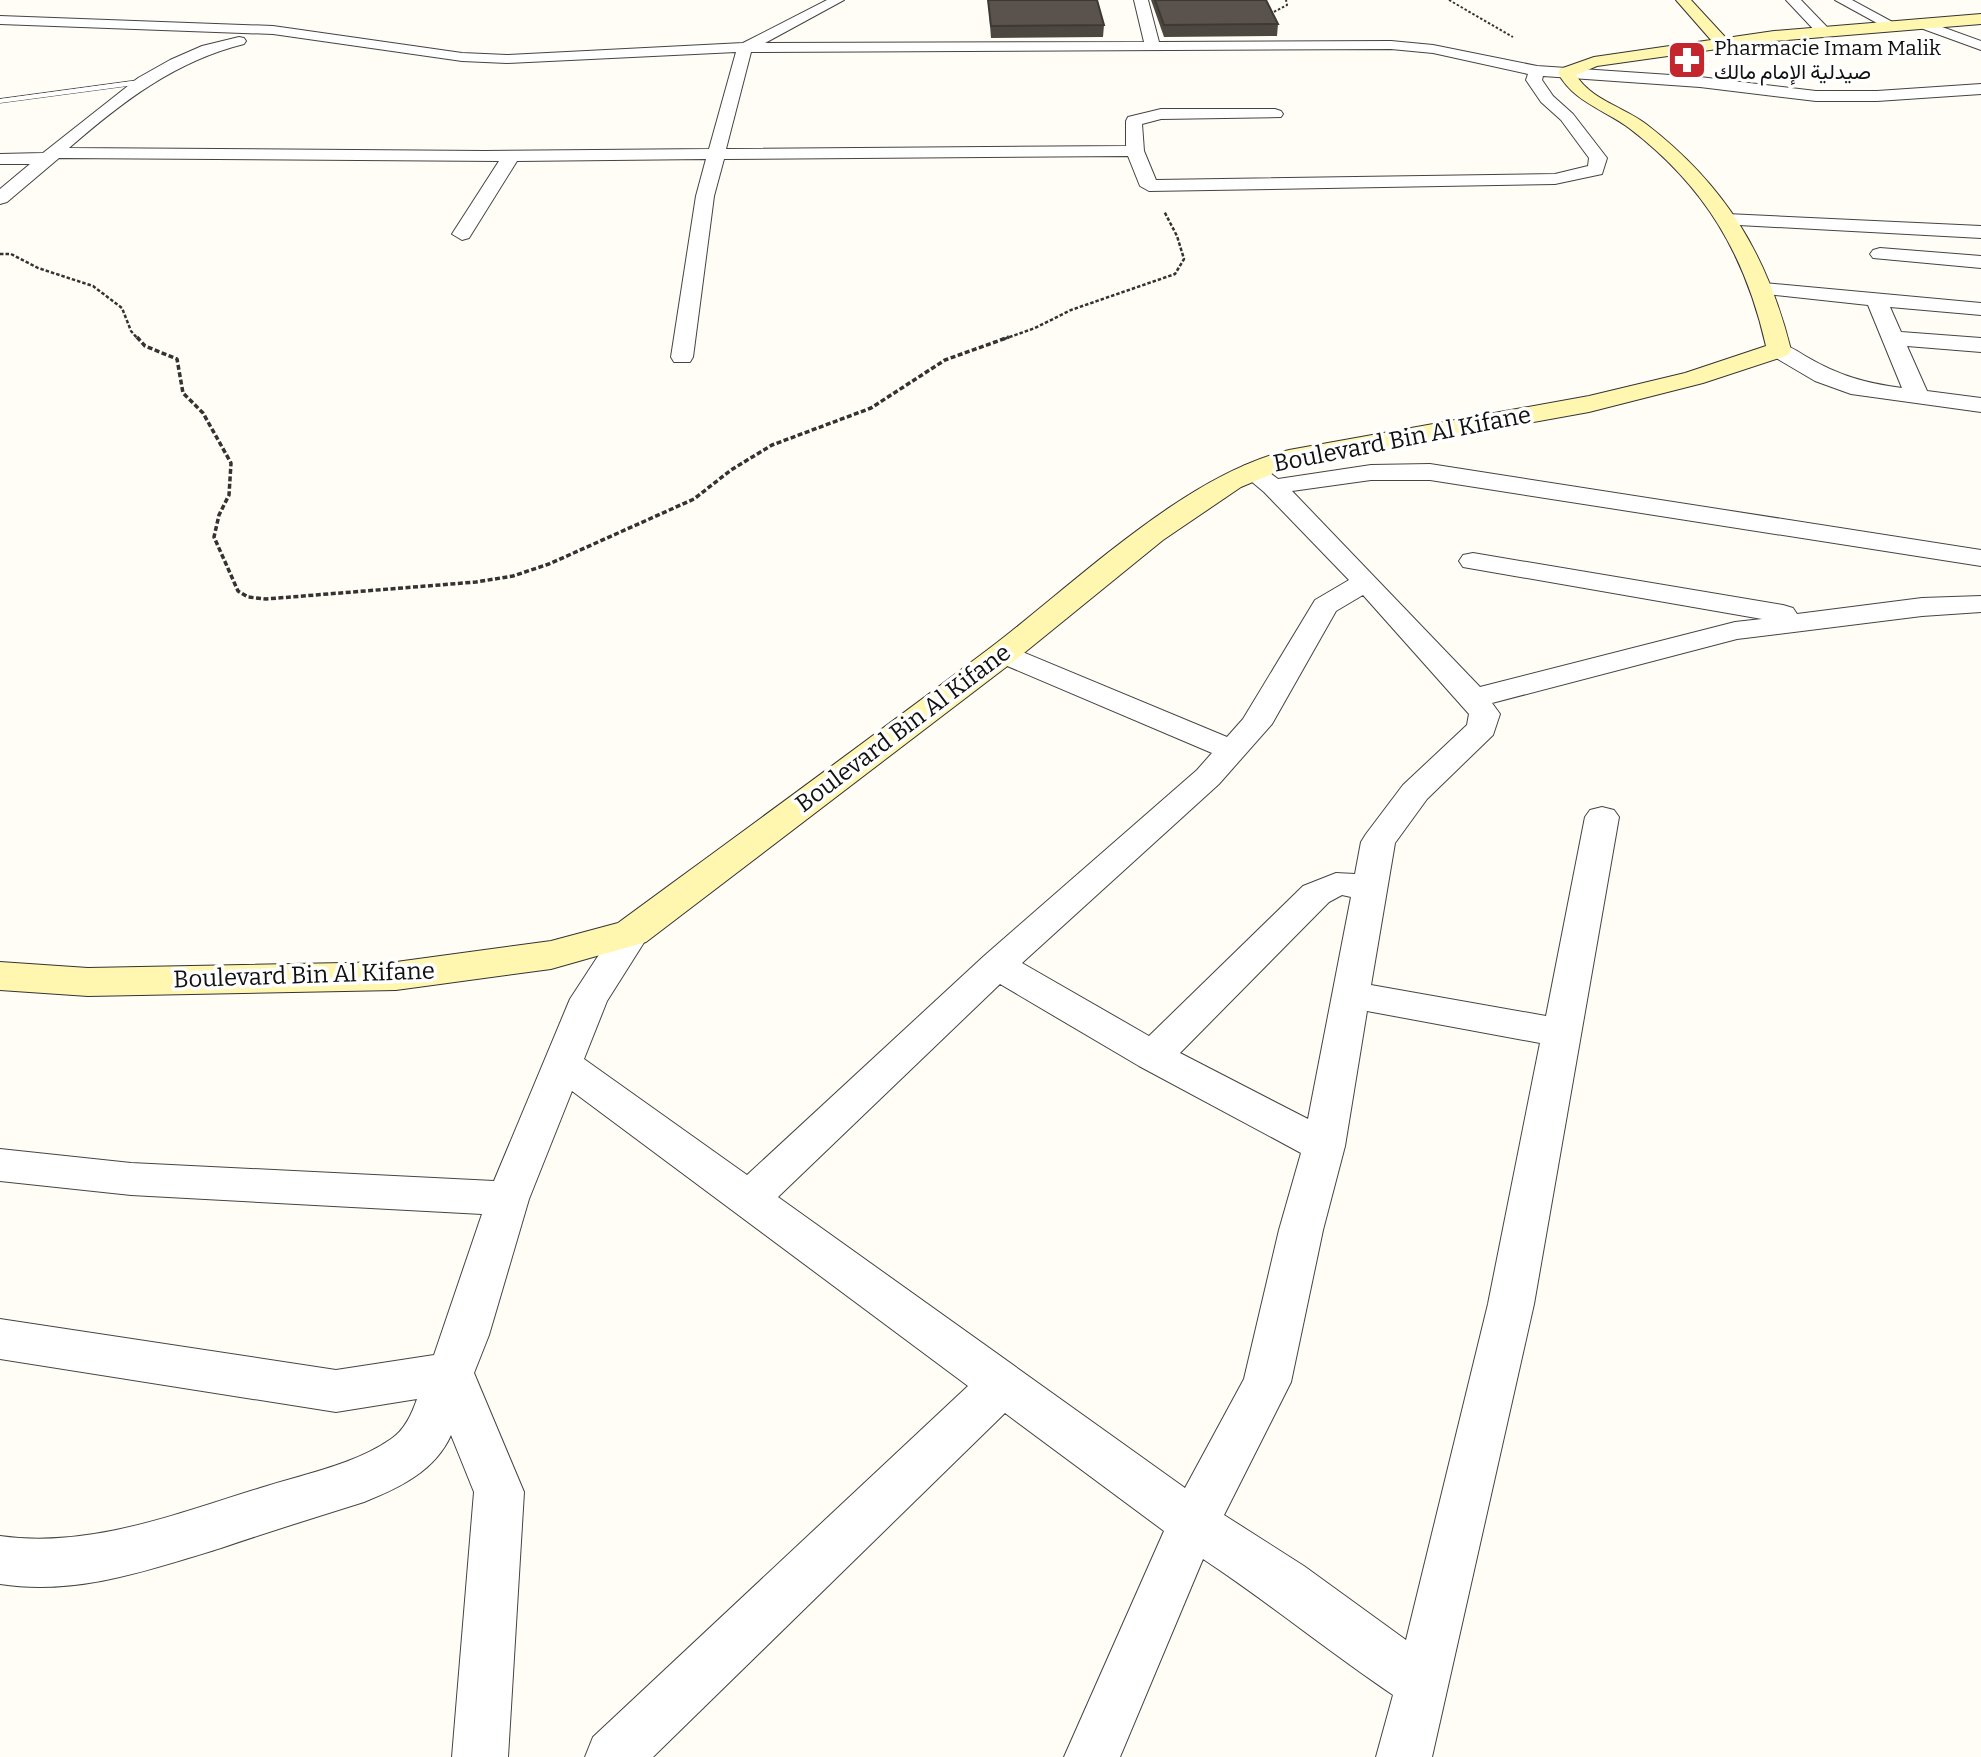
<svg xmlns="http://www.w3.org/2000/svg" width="1981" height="1757" font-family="Bitter,Vazirmatn,serif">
	<rect width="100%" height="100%" fill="#fffdf5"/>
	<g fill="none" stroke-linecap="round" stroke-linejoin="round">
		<g stroke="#444" stroke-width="1">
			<polygon id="lane" points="147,79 150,83 0,103 0,99"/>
		</g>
		<g stroke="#444" stroke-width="2">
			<g id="street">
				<path d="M827,0H844L765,43L1144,42L1134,0H1148L1159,42L1391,41L1433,45L1537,66L1700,77L1816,91H1877L1981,84V94L1877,101H1816L1700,87L1543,76L1542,80L1553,96L1573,114L1607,158L1602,174L1555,184L1149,191L1140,186L1128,156L724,159L714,196L693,357L690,362H674L671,357L696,196L706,159L517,161L469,238L462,240L452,234L499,161L59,158L7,202L0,204V189L30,164H0V154L43,153L138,78L170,60L202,46L239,37L244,38L246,41L244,44C175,61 122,102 69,148L484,151L709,149L736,52L507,63L462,61L273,34L0,24V16L273,26L462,53L507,55L743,43ZM1391,49L1433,53L1528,74L1526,80L1541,102L1561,120L1589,158L1588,166L1555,174L1156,180L1144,151L1142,124L1161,119L1281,117L1283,114L1281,111L1275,109H1161L1128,117L1126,121V146L726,149L751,52Z"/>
				<polygon points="1786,0 1801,0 1828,28 1828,34 1818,34"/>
				<polygon points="1835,0 1852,0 1898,25 1891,29 1886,28"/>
				<polygon points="1920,19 1981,41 1981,50 1915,26 1913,23"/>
				<polygon points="1727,214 1981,226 1981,238 1720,224 1718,220 1720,216"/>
				<polygon points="1880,248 1981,256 1981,268 1873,258 1870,254 1873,250"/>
				<path d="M1764,283L1981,303V315L1890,307L1901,332L1981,338V352L1907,346L1927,391L1981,398V412L1851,394L1815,381L1771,355L1768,350L1771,345C1785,342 1795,350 1807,357C1840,376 1865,383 1902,388L1868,305L1757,293L1754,289L1757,285Z"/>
				<path d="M1252,463L1261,466L1278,479L1371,465L1430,464L1981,550V566L1430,480H1371L1292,491L1480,687L1735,622L1762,619L1463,567L1459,561L1463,555L1473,553L1783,605L1793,608L1797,614L1922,598L1981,596V612L1922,616L1737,639L1492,703L1500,714L1493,735L1427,799L1395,843L1371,985L1546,1016L1585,817L1590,810L1602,807L1614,810L1619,817L1534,1304L1432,1757H1376L1393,1695C1328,1651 1268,1602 1203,1559L1120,1757H1064L1164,1531L1005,1413L653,1757H585L593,1737L968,1386L572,1091L529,1199L489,1335L474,1373L524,1492L508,1757H452L474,1492L451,1435C435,1471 399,1488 364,1502C316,1517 268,1532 221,1548C149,1570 76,1596 0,1584V1536C91,1549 181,1512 267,1486C309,1473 355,1464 391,1439C405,1430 412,1413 417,1399L336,1412L0,1359V1319L336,1370L434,1355L482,1214L131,1195L0,1181V1149L131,1163L494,1181L570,999L619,924L632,921L645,924L650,933L607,1001L584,1059L747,1175L984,956L1197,770L1212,753L993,660L988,654L993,648L1003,645L1013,648L1227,737L1243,719L1315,600L1349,580L1264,492L1239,471L1243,466ZM1363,595L1469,714L1467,725L1403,785L1366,834L1361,842L1355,874L1336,873L1303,886L1149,1036L1022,963L1219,784L1272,724L1336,611ZM1342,895L1351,897L1308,1119L1180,1053L1329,902ZM1000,984L1139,1066L1301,1153L1279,1230L1244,1379L1185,1488L778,1197ZM1367,1011L1540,1043L1488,1304L1406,1640L1304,1566L1224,1515L1291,1382L1323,1230L1345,1146Z"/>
			</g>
		</g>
		<g stroke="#333" stroke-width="2">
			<path id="secondary" d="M1676,0H1691L1726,38L1774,31L1981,14V24L1774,41L1597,66L1576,75C1591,100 1624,107 1646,124C1725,185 1767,254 1791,350L1788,355L1703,383L1589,412L1293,465L1241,487L1163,540L1014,661L646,942L551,969L396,990L88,996L0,990V962L88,968L396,962L551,941L618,923C742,832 867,741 990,648C1077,582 1183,476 1289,450L1589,396L1685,373L1766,346C1745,254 1705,186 1629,128C1603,109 1574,102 1558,73L1560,69L1594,57L1711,40Z"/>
		</g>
		<g stroke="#333" stroke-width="2" stroke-dasharray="2.5 2" stroke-linecap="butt">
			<polyline points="1449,0 1513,37"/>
			<polyline points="1270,14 1287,5 1286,0"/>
		</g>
		<g stroke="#333" stroke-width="2.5" stroke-dasharray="3.5 2" stroke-linecap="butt">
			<polyline points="0,254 11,254 38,268 93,286 122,308 131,331 138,339"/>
			<polyline points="1004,339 1035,328 1071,310 1175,274 1184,259 1177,236 1164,211"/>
		</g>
		<polyline stroke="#333" stroke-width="3.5" stroke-dasharray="5 2.5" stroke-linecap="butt" points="137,337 145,346 177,359 183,393 203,413 231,463 229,495 219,515 214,537 238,591 248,597 266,599 476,582 513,576 549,564 694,499 731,470 772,445 871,408 945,360 1009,337"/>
		<use href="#lane" fill="#fff" fill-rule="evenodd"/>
		<use href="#street" fill="#fff" fill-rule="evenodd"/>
		<use href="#secondary" fill="#fff6b0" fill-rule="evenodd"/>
	</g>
	<g fill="#4d4742">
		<polygon points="988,0 1104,25 1103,37 991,38"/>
		<polygon points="1151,0 1266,0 1278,24 1277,36 1164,37"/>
	</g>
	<g fill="#5a524d" stroke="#3f3936" stroke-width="2">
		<polygon points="988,0 1097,0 1104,25 991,26"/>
		<polygon points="1155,0 1266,0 1278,24 1164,25"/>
	</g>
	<defs>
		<g id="pharmacy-square" transform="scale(2.0125)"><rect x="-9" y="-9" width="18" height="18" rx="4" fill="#c4262e" stroke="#fff"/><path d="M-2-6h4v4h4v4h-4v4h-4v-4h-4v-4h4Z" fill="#fff"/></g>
	</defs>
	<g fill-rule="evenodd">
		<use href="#pharmacy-square" x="1687" y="60"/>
	</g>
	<g text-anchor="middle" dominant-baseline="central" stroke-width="7" stroke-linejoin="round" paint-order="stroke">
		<g font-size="21" fill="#111" stroke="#fff" text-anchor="start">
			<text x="1714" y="48">Pharmacie Imam Malik<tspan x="1714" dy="24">صيدلية الإمام مالك</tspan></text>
		</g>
		<g font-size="24" fill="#111" stroke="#fff">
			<text transform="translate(1402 439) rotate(-11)">Boulevard Bin Al Kifane</text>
			<text transform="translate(903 728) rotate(-37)">Boulevard Bin Al Kifane</text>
			<text transform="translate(304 975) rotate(-2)">Boulevard Bin Al Kifane</text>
		</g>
	</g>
</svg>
